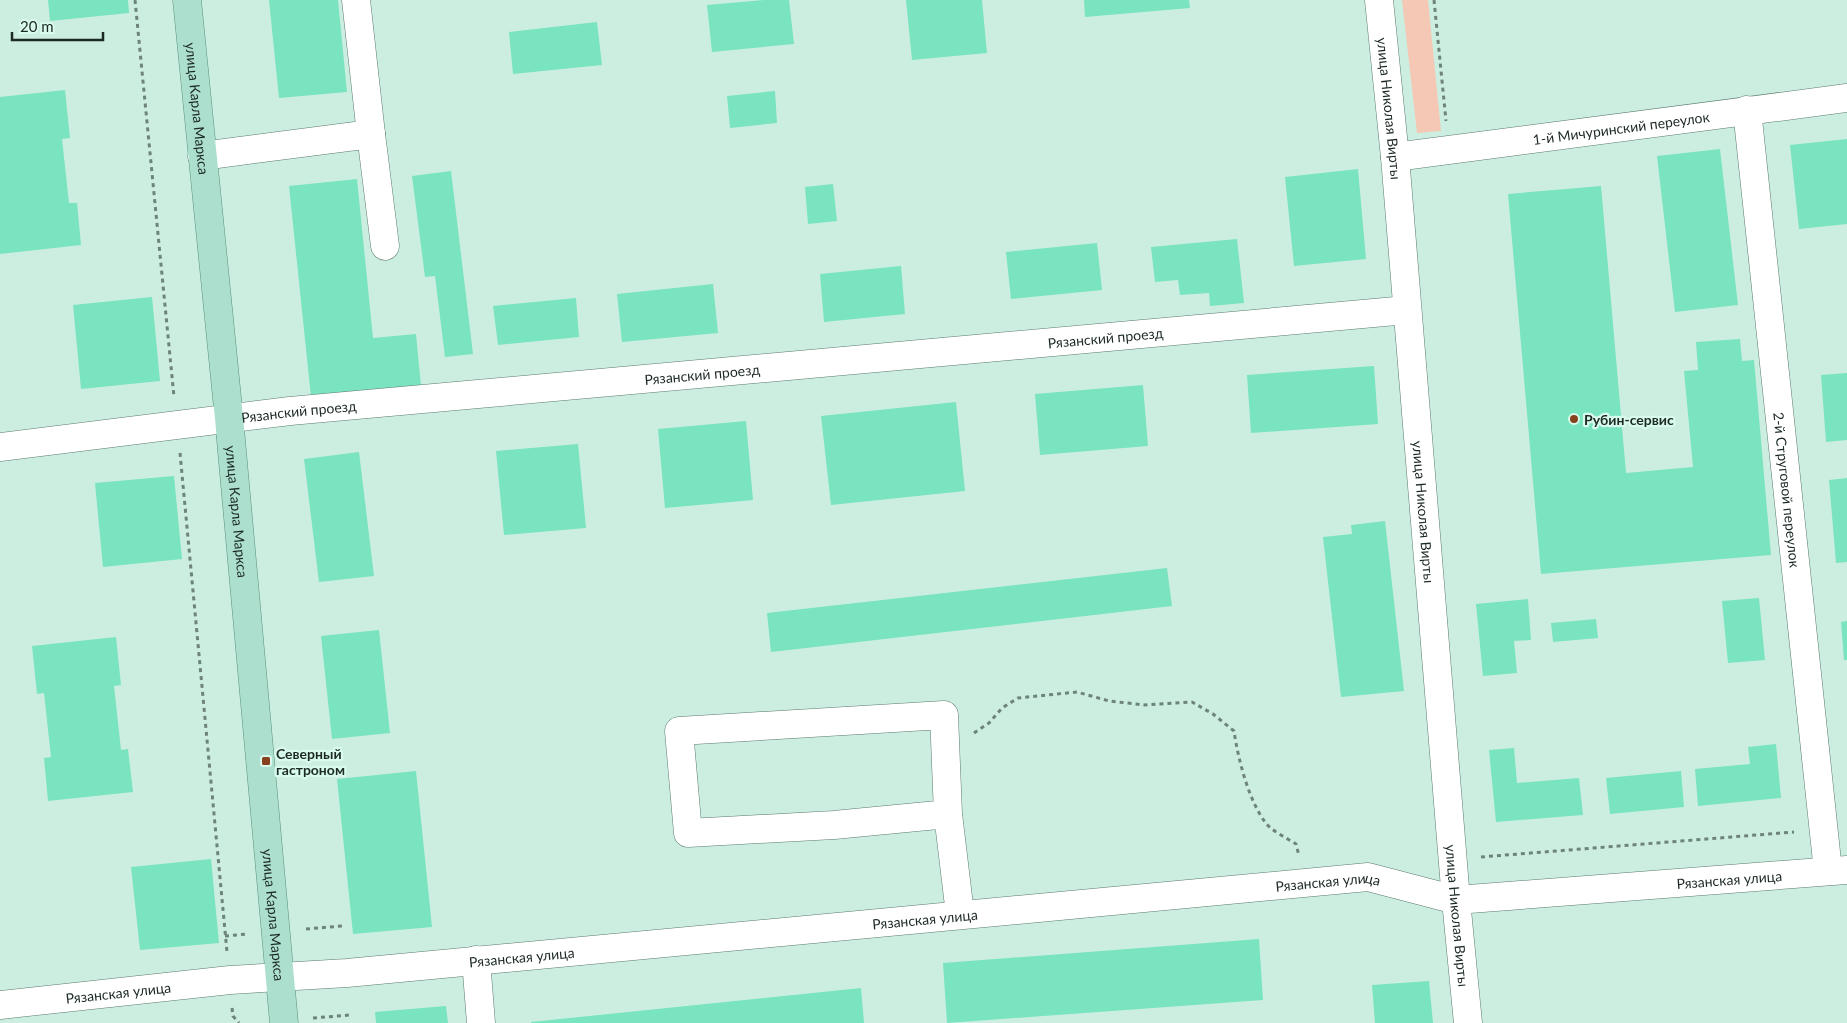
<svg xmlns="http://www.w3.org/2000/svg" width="1847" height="1023" font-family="Lato,sans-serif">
	<rect width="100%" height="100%" fill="#cceee0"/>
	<polygon fill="#f5c8b5" points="1402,0 1428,0 1441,131 1417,133"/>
	<g fill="#79e4bf">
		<polygon points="48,0 128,0 129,13 50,21"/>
		<polygon points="269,0 338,0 347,92 279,98"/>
		<polygon points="764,0 789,0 794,44 712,52 707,5"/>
		<polygon points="906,0 982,0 987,53 912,60"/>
		<polygon points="1084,0 1189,0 1190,8 1085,17"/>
		<polygon points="597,22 602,65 513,74 509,32"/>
		<polygon points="65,90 70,138 62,139 69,203 77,203 81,245 0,254 0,97"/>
		<polygon points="775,91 777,123 730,128 727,96"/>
		<polygon points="1847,139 1847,224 1799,229 1790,145"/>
		<polygon points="1720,149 1738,305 1675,312 1657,156"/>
		<polygon points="1358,169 1366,259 1294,266 1285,177"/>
		<polygon points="451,171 473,354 445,357 435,276 425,277 412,176"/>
		<polygon points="357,179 373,338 416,334 421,386 311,397 289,186"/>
		<polygon points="833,184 837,221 808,224 805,187"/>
		<polygon points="1601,186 1626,473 1693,467 1684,371 1698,370 1696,342 1740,339 1742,361 1754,360 1771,555 1541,574 1508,194"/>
		<polygon points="1237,239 1244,303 1210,306 1209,293 1180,295 1178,280 1155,282 1151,247"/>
		<polygon points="1097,243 1102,290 1011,299 1006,252"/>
		<polygon points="901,266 905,314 824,322 820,274"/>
		<polygon points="713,284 718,333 622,342 617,294"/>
		<polygon points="152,297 160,381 81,389 73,305"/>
		<polygon points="576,298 579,337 498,345 493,306"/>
		<polygon points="1374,366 1378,424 1251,433 1247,375"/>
		<polygon points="1847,373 1847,440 1826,442 1821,375"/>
		<polygon points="1143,385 1148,446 1040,455 1035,394"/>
		<polygon points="956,402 965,491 831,505 821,416"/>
		<polygon points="746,421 753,500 665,508 658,429"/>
		<polygon points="578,444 586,528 504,535 496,451"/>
		<polygon points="359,452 374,576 319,582 304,459"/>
		<polygon points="174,476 182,559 103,567 95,483"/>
		<polygon points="1847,478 1847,562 1836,563 1829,480"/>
		<polygon points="1385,521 1404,691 1341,697 1323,537 1352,534 1351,525"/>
		<polygon points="1167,568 1172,606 771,652 767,613"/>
		<polygon points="1759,598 1765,660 1728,663 1722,601"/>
		<polygon points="1528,599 1531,640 1514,641 1517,673 1483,676 1476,604"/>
		<polygon points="1596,619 1598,638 1553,642 1551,623"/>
		<polygon points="1847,621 1847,660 1844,660 1841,622"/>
		<polygon points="379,630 390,733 332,739 321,636"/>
		<polygon points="116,637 121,685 114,686 121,750 128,749 133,792 48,801 44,758 51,757 44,693 37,694 32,646"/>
		<polygon points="1776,744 1781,798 1698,806 1695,769 1750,764 1748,747"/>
		<polygon points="1514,748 1517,783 1579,778 1583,815 1496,822 1489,750"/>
		<polygon points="416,771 432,927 353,934 337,779"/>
		<polygon points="1681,771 1684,807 1610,814 1606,778"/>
		<polygon points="211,859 219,943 140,950 131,867"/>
		<polygon points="1259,939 1263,1000 947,1023 943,963"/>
		<polygon points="1429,981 1433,1023 1375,1023 1372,985"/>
		<polygon points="861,988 864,1023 531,1023 531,1022"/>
		<polygon points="446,1006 448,1023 376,1023 375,1012"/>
	</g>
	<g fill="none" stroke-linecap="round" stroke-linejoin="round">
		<g stroke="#5b7a6e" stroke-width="29">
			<g id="minor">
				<polyline points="356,0 371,134"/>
				<path id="s1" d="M1379,0L1395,157L1456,900L1468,1023"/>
				<path id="s2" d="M1747,110L1828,871"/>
				<polyline points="202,156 371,134 385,246"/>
				<path id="s3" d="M1395,157L1847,98"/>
				<path id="s4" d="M0,447L290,411L1407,310"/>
				<polyline points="948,814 944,715 679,731 688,833 834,825 948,814 960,914"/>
				<polyline points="476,960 481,1023"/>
				<path id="s5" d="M0,1005L230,980L347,973L1368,877L1456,900L1847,870"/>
			</g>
		</g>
		<g stroke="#56927c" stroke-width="29">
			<g id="major">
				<path id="s6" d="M187,0L229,418L284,1023"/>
			</g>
		</g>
		<g stroke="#6d847a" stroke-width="3" stroke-dasharray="4 4" stroke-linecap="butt">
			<polyline points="135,0 174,397"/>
			<polyline points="1434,0 1446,121"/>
			<polyline points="180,453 227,952"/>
			<path d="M974,733L989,723L1002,708L1018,698L1077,692L1109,701L1145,705L1192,702L1213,714L1234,731C1238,758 1248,799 1265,822C1271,831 1287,838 1296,844L1299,856"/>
			<polyline points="1481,857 1794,832"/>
			<polyline points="306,929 342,926"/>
			<polyline points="225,936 247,934"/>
			<polyline points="232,1008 233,1016 239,1023"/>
			<polyline points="313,1018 350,1015"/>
		</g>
		<use href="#minor" stroke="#fff" stroke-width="28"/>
		<use href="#major" stroke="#acdfcd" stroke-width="28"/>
	</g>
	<g fill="#88411f" stroke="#d9fbed" stroke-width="2">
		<circle cx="1574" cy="419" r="5"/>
		<rect x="261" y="756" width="10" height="10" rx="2.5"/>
	</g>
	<g text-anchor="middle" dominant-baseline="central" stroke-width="4.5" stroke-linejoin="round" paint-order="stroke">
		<g font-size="14" fill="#1c2924" stroke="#d9fbed">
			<text stroke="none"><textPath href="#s6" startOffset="109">улица Карла Маркса</textPath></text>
			<text stroke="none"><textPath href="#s1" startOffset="109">улица Николая Вирты</textPath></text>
			<text stroke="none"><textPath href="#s3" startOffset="228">1-й Мичуринский переулок</textPath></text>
			<text stroke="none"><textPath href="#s4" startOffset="1111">Рязанский проезд</textPath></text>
			<text stroke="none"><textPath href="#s4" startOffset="706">Рязанский проезд</textPath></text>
			<text stroke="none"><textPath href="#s4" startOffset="301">Рязанский проезд</textPath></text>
			<text stroke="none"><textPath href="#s2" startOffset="382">2-й Струговой переулок</textPath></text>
			<text stroke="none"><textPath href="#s6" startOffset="514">улица Карла Маркса</textPath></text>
			<text stroke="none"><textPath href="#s1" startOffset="514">улица Николая Вирты</textPath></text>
			<text stroke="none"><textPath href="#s5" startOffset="1739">Рязанская улица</textPath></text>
			<text stroke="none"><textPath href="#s5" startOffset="1334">Рязанская улица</textPath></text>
			<text stroke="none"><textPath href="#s6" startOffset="919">улица Карла Маркса</textPath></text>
			<text stroke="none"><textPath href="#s1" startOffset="919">улица Николая Вирты</textPath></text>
			<text stroke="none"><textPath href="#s5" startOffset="929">Рязанская улица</textPath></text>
			<text stroke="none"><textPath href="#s5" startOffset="524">Рязанская улица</textPath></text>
			<text stroke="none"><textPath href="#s5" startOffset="119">Рязанская улица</textPath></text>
		</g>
		<g font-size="14" font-weight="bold" fill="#1c2924" stroke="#d9fbed" text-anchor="start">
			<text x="1584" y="419">Рубин-сервис</text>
			<text x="276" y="753">Северный<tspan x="276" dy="16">гастроном</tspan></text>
		</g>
	</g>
	<path d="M12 32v8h91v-8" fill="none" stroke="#1c2924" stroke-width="2.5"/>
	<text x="20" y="32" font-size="15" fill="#1c2924" stroke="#d9fbed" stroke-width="4" paint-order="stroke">20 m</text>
</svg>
